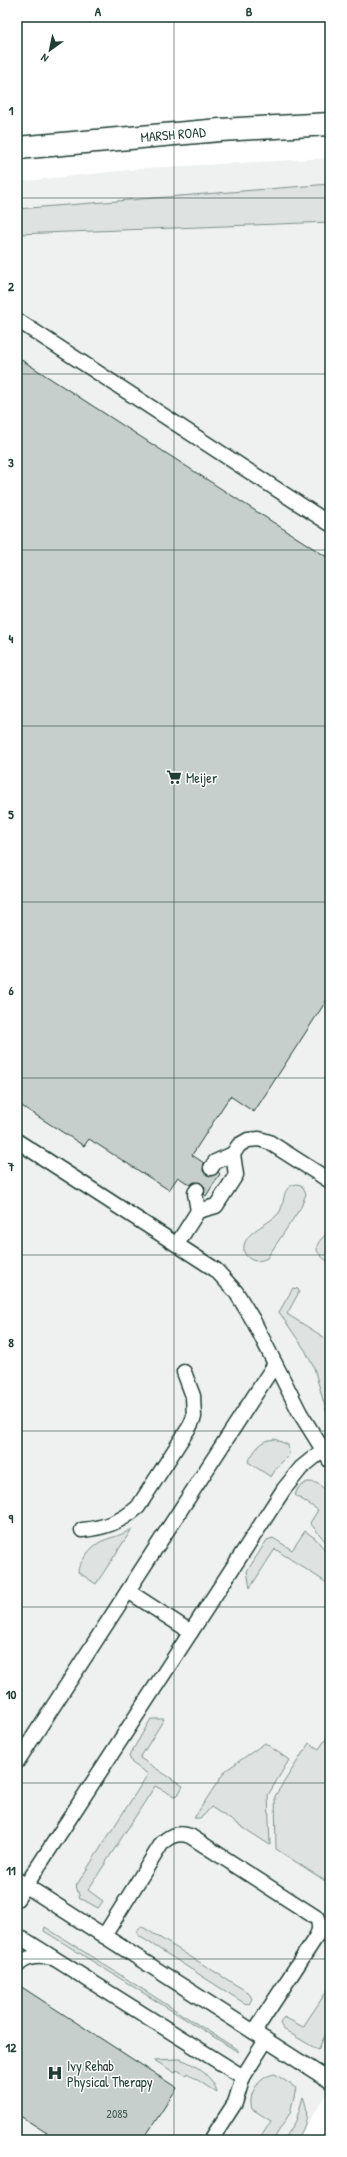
<svg xmlns="http://www.w3.org/2000/svg" width="347" height="2157" font-family="'Patrick Hand',sans-serif">
	<rect width="100%" height="100%" fill="#fff"/>
	<filter id="ink" filterUnits="userSpaceOnUse"><feTurbulence type="fractalNoise" baseFrequency=".025" numOctaves="2"/><feDisplacementMap in="SourceGraphic" scale="8" xChannelSelector="R" yChannelSelector="G"/><feConvolveMatrix kernelMatrix="1 2 1 2 8 2 1 2 1" color-interpolation-filters="sRGB"/></filter>
	<g filter="url(#ink)">
		<polygon fill="#eef1f0" points="330,158 330,2088 297,2140 17,2140 17,182 147,168"/>
		<g fill="#dee3e2" stroke="#7e908b">
			<polygon points="330,184 330,222 17,234 17,209"/>
			<path d="M296,1184L301,1185L306,1194L301,1207L267,1258C258,1263 249,1262 244,1252C241,1232 267,1226 278,1214C287,1204 279,1188 296,1184Z"/>
			<path d="M328,1233H330V1263C315,1253 311,1246 328,1233Z"/>
			<polygon points="293,1288 298,1289 299,1292 287,1314 330,1341 330,1418 327,1414 314,1368 305,1350 279,1312"/>
			<path d="M275,1439L288,1445L289,1455L277,1467L271,1477L248,1462C255,1450 260,1440 275,1439Z"/>
			<path d="M307,1482C338,1480 330,1527 330,1547L310,1523L318,1510L295,1495L298,1488Z"/>
			<path d="M132,1529L96,1584L78,1572C78,1567 81,1563 84,1558C99,1535 110,1542 132,1529Z"/>
			<polygon points="305,1531 315,1538 330,1556 330,1585 275,1549 250,1588 247,1571 267,1540 273,1538 292,1550"/>
			<polygon points="151,1719 164,1719 140,1758 183,1786 178,1795 174,1796 155,1786 88,1890 103,1901 98,1908 80,1898 76,1886 148,1774 132,1763 129,1756"/>
			<polygon points="330,1733 330,1884 276,1849 275,1796 309,1743 319,1749"/>
			<path d="M265,1743L289,1760L268,1795L270,1845L211,1807C206,1812 203,1820 194,1818L225,1771Z"/>
			<polygon points="141,1926 249,1993 252,1999 249,2004 244,2003 139,1936 137,1932"/>
			<polygon points="45,1927 238,2050 238,2052 44,1931"/>
			<polygon points="330,1986 330,2025 318,2050 283,2029 280,2023 284,2017 303,2027"/>
			<path d="M179,2059C193,2062 216,2079 217,2093L187,2073L186,2075L177,2070L175,2073L154,2060Z"/>
			<path d="M275,2074L296,2088L290,2113L273,2140H259L271,2121L252,2109C247,2093 260,2076 275,2074Z"/>
			<path d="M303,2097C310,2113 306,2126 297,2140H284L296,2121Z"/>
		</g>
		<g fill="#c7cfcc" stroke="#1f3d34">
			<polygon points="17,357 330,559 330,995 254,1112 230,1096 192,1155 204,1163 203,1171 207,1175 211,1176 218,1172 220,1174 206,1196 204,1194 205,1187 201,1183 194,1182 190,1185 178,1177 169,1190 89,1139 84,1146 17,1103"/>
			<polygon points="17,1984 177,2088 143,2140 58,2140 17,2114"/>
		</g>
		<g fill="none" stroke-linecap="round" stroke-linejoin="round">
			<g stroke="#1f3d34" stroke-width="17">
				<g id="lane">
					<polyline points="17,320 330,524"/>
					<polyline points="17,1141 216,1270 236,1292 253,1320 300,1413 330,1461"/>
					<polyline points="211,1168 215,1162 233,1154"/>
					<polyline points="197,1190 195,1193 198,1211"/>
					<polyline points="177,1244 198,1211 216,1206 236,1175 233,1154 239,1145 248,1140 259,1139 269,1142 330,1181"/>
					<path d="M82,1530C104,1528 121,1522 138,1507L190,1426L194,1417L193,1396L184,1372"/>
					<polyline points="128,1591 191,1632"/>
					<polyline points="17,1762 275,1364"/>
					<polyline points="17,1880 330,2081"/>
					<polyline points="17,1899 284,1489 301,1468 323,1450"/>
					<polyline points="17,1935 243,2077"/>
					<path d="M104,1936L162,1843C171,1835 178,1832 190,1836L317,1918C320,1926 320,1930 316,1937L254,2032"/>
					<path d="M17,1966C27,1955 40,1956 53,1958"/>
					<polyline points="211,2140 235,2103 243,2077 266,2040"/>
				</g>
			</g>
			<g stroke="#1f3d34" stroke-width="25">
				<polyline id="secondary" points="17,148 220,130 330,124"/>
			</g>
			<use href="#lane" stroke="#fff" stroke-width="14"/>
			<use href="#secondary" stroke="#fff" stroke-width="22"/>
		</g>
	</g>
	<path fill="none" stroke="#1f3d34" stroke-width="1" stroke-opacity="0.55" d="M174,17V2140M17,198H330M17,374H330M17,550H330M17,726H330M17,902H330M17,1078H330M17,1255H330M17,1431H330M17,1607H330M17,1783H330M17,1959H330"/>
	<defs>
		<g id="supermarket-bare" transform="scale(1.2)"><path d="M-6-5.5h2.5l.6 2H6L4.5 2H-2.5L-4.4-4H-6ZM-1.5 3.2a1.3 1.3 0 1 0 .1 0ZM3 3.2a1.3 1.3 0 1 0 .1 0Z" fill="#1f3d34" stroke="#fff" stroke-width="2.5" paint-order="stroke"/></g>
		<g id="hospital-bare" transform="scale(1.2)"><path d="M-5-5h3v3.5h4V-5h3V5h-3V1.5h-4V5h-3Z" fill="#1f3d34" stroke="#fff" stroke-width="2.5" paint-order="stroke"/></g>
	</defs>
	<g fill-rule="evenodd">
		<use href="#supermarket-bare" x="174" y="777"/>
		<use href="#hospital-bare" x="55" y="2073"/>
	</g>
	<g text-anchor="middle" dominant-baseline="central" stroke-width="3" stroke-linejoin="round" paint-order="stroke">
		<g font-size="12" fill="#49625a">
			<text x="117" y="2113">2085</text>
		</g>
		<g font-size="14" fill="#1f3d34" stroke="#fff">
			<text transform="translate(173 134) rotate(-5)">MARSH ROAD</text>
		</g>
		<g font-size="14" fill="#1f3d34" stroke="#fff" text-anchor="start">
			<text x="186" y="777">Meijer</text>
			<text x="67" y="2065">Ivy Rehab<tspan x="67" dy="16">Physical Therapy</tspan></text>
		</g>
	</g>
	<rect width="347" height="2157" fill="none" stroke="#fff" stroke-width="44"/>
	<g transform="translate(50 50) rotate(213)" stroke="#ffffff" stroke-width="3" paint-order="stroke">
	<path d="M0-3L7 15L0 10L-7 15Z" fill="#1f3d34"/>
	<text y="-6" font-size="11" font-weight="bold" text-anchor="middle" fill="#1f3d34">N</text>
	</g>
	<rect x="22" y="22" width="303" height="2113" fill="none" stroke="#1f3d34" stroke-width="1.5"/>
	<g font-size="13" text-anchor="middle" font-weight="bold" fill="#1f3d34">
		<text x="98" y="16">A</text>
		<text x="249" y="16">B</text>
		<text x="11" y="115">1</text>
		<text x="11" y="291">2</text>
		<text x="11" y="467">3</text>
		<text x="11" y="643">4</text>
		<text x="11" y="819">5</text>
		<text x="11" y="995">6</text>
		<text x="11" y="1171">7</text>
		<text x="11" y="1347">8</text>
		<text x="11" y="1523">9</text>
		<text x="11" y="1699">10</text>
		<text x="11" y="1875">11</text>
		<text x="11" y="2052">12</text>
	</g>
</svg>
